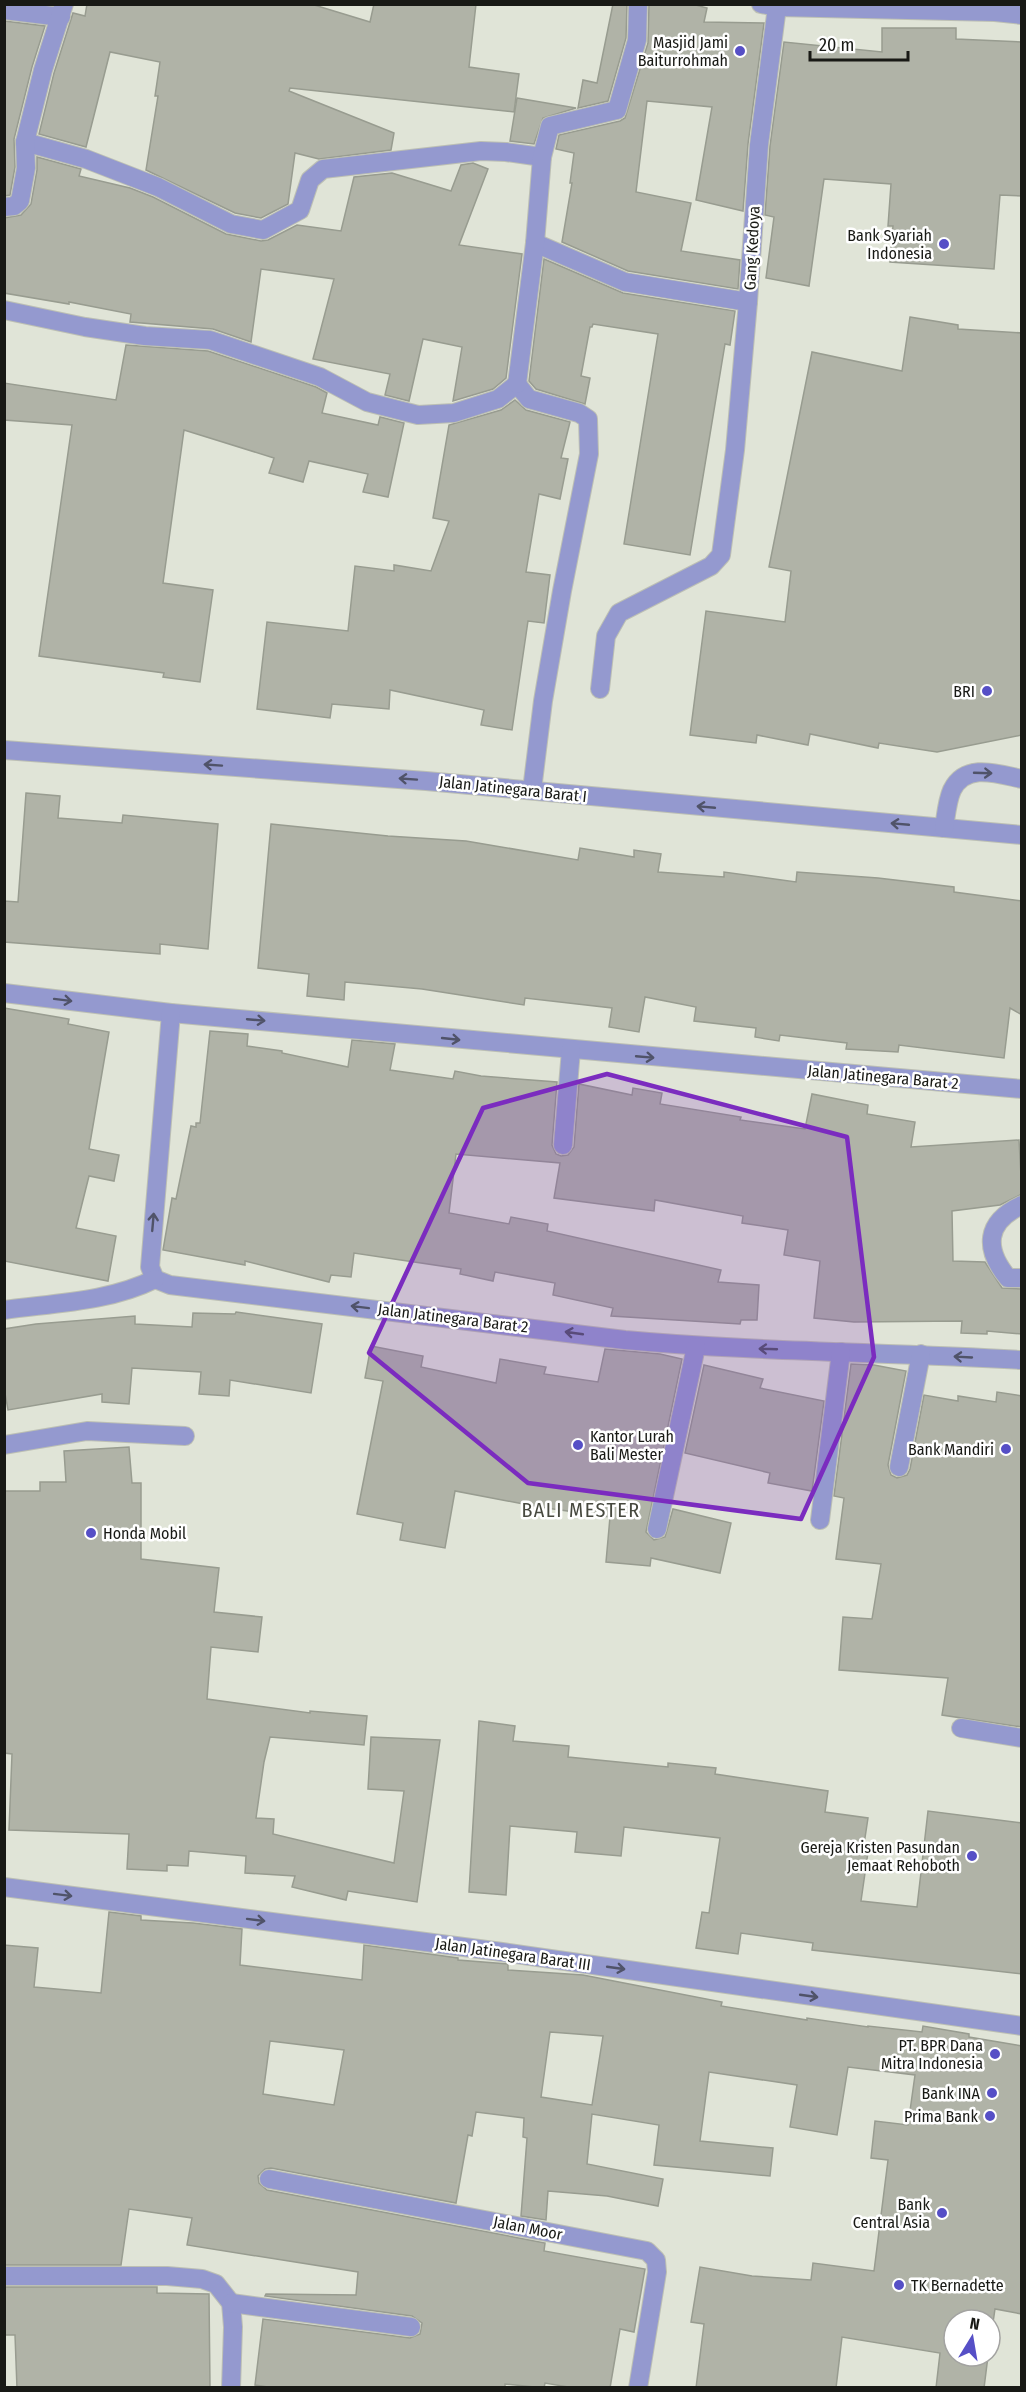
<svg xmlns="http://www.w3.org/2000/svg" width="1026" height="2392" font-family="'Fira Sans Condensed',sans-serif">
	<rect width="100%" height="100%" fill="#e0e4d7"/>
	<g fill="#b0b3a7" stroke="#989c90" stroke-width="1.5" fill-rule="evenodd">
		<polygon points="87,4 311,4 370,22 374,4 476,4 469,67 519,74 514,112 290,88 289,91 394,133 391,150 319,159 295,153 288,204 261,218 235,213 146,170 158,96 155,96 160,62 110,52 86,147 39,134 54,73 73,13 85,16"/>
		<polygon points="613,4 627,4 626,38 608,101 578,108 583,80 597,83"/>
		<polygon points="649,4 692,4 707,8 704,22 764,23 748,144 743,211 696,200 712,107 647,101 636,192 691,203 681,251 740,260 738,289 628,271 562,242 572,183 570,183 574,153 556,149 559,135 620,121 625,118 648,43"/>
		<polygon points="4,21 45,26 32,67 14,139 15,167 10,195 4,196"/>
		<polygon points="882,28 956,28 956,39 1022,42 1022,196 1000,195 994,269 890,262 893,226 888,226 891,184 824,179 809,286 766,278 774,217 765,215 770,146 784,42 882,52"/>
		<polygon points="517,98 576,108 543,118 534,144 510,141"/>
		<polygon points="37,157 81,169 79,176 130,188 153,197 226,234 261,241 268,240 297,225 341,231 354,177 392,173 451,191 461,165 473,163 488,169 459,245 522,254 506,378 493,389 453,401 462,347 423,339 409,401 385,395 390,374 313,359 334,279 261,269 251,342 213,329 130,322 131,314 69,302 69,304 4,293 4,218 21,215 31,204 37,170"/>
		<polygon points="544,259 623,293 735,311 730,345 725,344 690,555 624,544 658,334 593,324 592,327 590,327 581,376 590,378 585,404 536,389 529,381"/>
		<polygon points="910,317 958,325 958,329 1022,333 1022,735 937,752 879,743 878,748 810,734 808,745 757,735 756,743 690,735 706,611 785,622 791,571 769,567 812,352 902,371"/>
		<polygon points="126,345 208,351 316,387 327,393 322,413 378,425 380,417 404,423 388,497 363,492 368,474 309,461 303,482 269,473 274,458 184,430 163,583 213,590 200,682 163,677 164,673 39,656 72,425 4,420 4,383 116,400"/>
		<polygon points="515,400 526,410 570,422 561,458 568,459 560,499 539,494 526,572 550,575 544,623 528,621 512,730 481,725 484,710 390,690 389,709 332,704 330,718 257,709 267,622 348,631 355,566 394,571 394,565 431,571 449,521 433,518 449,425 501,410"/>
		<polygon points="26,793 60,796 58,818 122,823 123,815 218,824 208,949 160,944 160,954 4,942 4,901 18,902"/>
		<polygon points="271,824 388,836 466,841 578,860 580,848 634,857 634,850 661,854 658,872 724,877 724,872 796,882 797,872 878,878 954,887 954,892 1022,901 1022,1015 1010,1008 1004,1058 899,1045 898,1052 846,1049 847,1043 780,1035 779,1041 755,1037 756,1028 694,1021 696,1007 645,997 639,1032 609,1027 612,1008 525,998 524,1005 422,989 345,982 344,1000 307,996 309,974 258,968"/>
		<polygon points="4,1008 69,1019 68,1024 109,1032 89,1149 119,1155 114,1181 89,1176 76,1228 116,1236 108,1281 4,1261"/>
		<polygon points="210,1031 248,1034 247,1046 282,1051 282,1053 348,1067 352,1040 395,1044 390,1070 453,1079 455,1071 481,1076 557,1082 552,1145 556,1154 561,1156 568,1155 574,1147 579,1084 632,1095 633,1088 662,1093 660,1104 741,1117 740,1120 805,1129 812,1094 868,1105 867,1114 915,1122 911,1147 1019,1140 1022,1194 1000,1205 952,1211 953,1261 985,1262 1002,1288 1022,1289 1022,1334 987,1331 987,1334 961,1333 962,1321 854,1322 814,1318 820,1261 784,1255 788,1230 742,1223 743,1216 655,1200 654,1211 554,1198 560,1163 456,1154 449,1213 509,1224 511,1217 548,1224 547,1231 721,1270 718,1282 759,1285 757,1320 741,1320 740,1324 611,1316 613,1308 553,1295 555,1283 495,1272 493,1281 460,1274 461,1269 354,1253 351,1277 331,1275 329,1282 245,1261 245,1265 163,1250 172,1198 176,1199 191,1126 196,1127 196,1123 200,1123"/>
		<polygon points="236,1312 322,1324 311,1393 230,1380 229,1396 199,1394 201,1372 132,1368 129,1404 102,1402 102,1394 8,1410 4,1388 4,1329 36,1324 135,1316 135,1324 192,1327 193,1313 235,1314"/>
		<polygon points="371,1346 423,1356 421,1367 496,1383 500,1359 546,1367 544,1374 598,1382 605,1349 660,1354 682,1359 646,1532 654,1540 665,1537 673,1509 731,1523 720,1573 651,1558 650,1566 606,1562 610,1517 539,1507 455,1491 445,1548 400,1540 403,1523 357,1514 383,1381 365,1378"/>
		<polygon points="851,1364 874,1365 906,1371 888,1465 891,1475 897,1478 907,1475 910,1469 924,1395 958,1401 958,1396 996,1402 997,1392 1022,1396 1022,1727 942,1715 948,1678 839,1670 843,1617 872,1619 881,1564 836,1559 844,1498 834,1496"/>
		<polygon points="704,1365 763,1379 760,1388 824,1401 812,1491 768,1483 770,1473 685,1453"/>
		<polygon points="129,1447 132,1483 141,1483 141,1559 219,1568 214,1612 262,1617 258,1652 211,1647 207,1699 310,1713 310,1711 367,1716 364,1745 270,1737 264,1762 256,1818 274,1819 273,1834 394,1863 404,1791 368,1789 371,1737 440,1740 417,1902 348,1891 346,1900 292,1887 295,1876 245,1873 246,1856 189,1851 188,1866 167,1865 167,1871 127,1869 129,1834 9,1830 12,1754 4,1753 4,1491 40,1491 40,1482 66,1482 64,1451"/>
		<polygon points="479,1721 515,1726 513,1741 569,1746 568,1757 668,1767 668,1763 716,1768 715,1774 828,1791 825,1812 868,1818 863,1851 868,1852 861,1901 917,1907 928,1811 1022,1823 1022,1974 812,1950 813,1943 741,1933 738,1954 696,1948 702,1912 709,1913 720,1838 624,1827 621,1856 575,1852 577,1832 510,1826 506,1895 469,1892"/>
		<path d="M109,1912L141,1916V1920L193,1923L242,1929L240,1965L362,1980L364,1945L458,1958V1960L508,1964V1970L583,1975L722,2002L721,2006L807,2020V2018L868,2027V2026L922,2032L923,2026L969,2034V2037L1022,2046V2314L995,2309L990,2343V2320H954V2356H988L984,2388H936L940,2353L842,2337L836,2388H696L704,2324L691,2322L700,2267L752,2276L811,2280L813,2263L874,2271L888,2160L871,2158L875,2121L908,2125L915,2075L848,2067L837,2135L790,2127L797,2085L709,2072L700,2141L773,2148L770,2176L654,2165L659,2125L592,2114L587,2164L663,2179L658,2206L607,2196L548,2191L546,2220L521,2216L527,2138L523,2137L524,2118L476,2112L472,2136L468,2135L456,2203L271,2168L265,2169L258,2176L259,2183L267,2190L545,2243L544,2251L645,2269L634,2332L620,2329L610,2388H574L545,2383L544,2388L505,2384V2388H274L255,2385L263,2319L410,2338L420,2334L422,2323L412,2316L265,2296L266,2294L356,2295L358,2272L187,2245L192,2218L129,2209L121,2265H4V1945L38,1948L34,1987L101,1993ZM550,2032L603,2036L592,2105L541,2097ZM270,2041L344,2050L334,2105L263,2094Z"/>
		<polygon points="4,2287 157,2287 157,2293 209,2294 210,2388 17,2388 15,2335 4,2335"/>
	</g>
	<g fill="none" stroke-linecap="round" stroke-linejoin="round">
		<g stroke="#bcbfb4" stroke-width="20">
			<g id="minor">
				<polyline points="761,4 777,7 995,12 1022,15"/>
				<polyline points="4,10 61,17"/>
				<polyline points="25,142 86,159 158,187 231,224 263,230 300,210 310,180 323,169 481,151 506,152 542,157"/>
				<polyline points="4,207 14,206 20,201 26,168 25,142 43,70 64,4"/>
				<polyline points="535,243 625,282 748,302 759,145 777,7"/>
				<polyline points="4,310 85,327 145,336 210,340 320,377 367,402 418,415 454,413 498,399 517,384 529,399 579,413 588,419 589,454 562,591 543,701 532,790"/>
				<polyline points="517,384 535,243 542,157 550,126 617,110 637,40 638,4"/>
				<polyline points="600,689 606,636 619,613 711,566 721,555 735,450 748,302"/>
				<polyline points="4,750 426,781 1022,835"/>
				<path d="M944,828C946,816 947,801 952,790C966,762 998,774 1022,779"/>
				<polyline points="4,993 171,1013 1022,1089"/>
				<path d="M171,1013L150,1267L155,1279L170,1285L625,1340C757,1352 889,1352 1022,1360"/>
				<polyline points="563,1145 571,1050"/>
				<path d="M1022,1205C985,1222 984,1249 1008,1278H1022"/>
				<path d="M4,1310C54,1303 109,1302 155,1279"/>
				<polyline points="4,1445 87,1431 185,1436"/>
				<polyline points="899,1467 921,1354"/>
				<polyline points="820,1520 841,1352"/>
				<polyline points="657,1529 696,1347"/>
				<polyline points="961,1728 1022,1738"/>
				<polyline points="4,1887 502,1952 1022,2026"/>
				<polyline points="269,2179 647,2251 656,2260 657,2272 638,2388"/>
				<polyline points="4,2276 167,2276 202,2279 216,2284 231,2303 233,2327 231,2388"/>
				<polyline points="231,2303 411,2327"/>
			</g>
		</g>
		<use href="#minor" stroke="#9499cf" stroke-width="18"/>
	</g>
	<defs><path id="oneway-shaft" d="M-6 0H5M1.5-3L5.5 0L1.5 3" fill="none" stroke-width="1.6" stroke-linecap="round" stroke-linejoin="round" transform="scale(1.5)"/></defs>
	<g stroke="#505369">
		<use href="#oneway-shaft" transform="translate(213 765) rotate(-176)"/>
		<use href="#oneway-shaft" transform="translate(983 773) rotate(2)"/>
		<use href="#oneway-shaft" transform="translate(408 779) rotate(-176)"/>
		<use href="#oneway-shaft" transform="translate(706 807) rotate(-175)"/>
		<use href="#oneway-shaft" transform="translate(900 824) rotate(-175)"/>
		<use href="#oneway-shaft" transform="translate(63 1000) rotate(7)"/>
		<use href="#oneway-shaft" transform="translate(256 1020) rotate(5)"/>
		<use href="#oneway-shaft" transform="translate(451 1039) rotate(6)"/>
		<use href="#oneway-shaft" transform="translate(645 1057) rotate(5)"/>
		<use href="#oneway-shaft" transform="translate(153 1222) rotate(-85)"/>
		<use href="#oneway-shaft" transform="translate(360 1307) rotate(-173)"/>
		<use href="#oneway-shaft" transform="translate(574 1333) rotate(-172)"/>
		<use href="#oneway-shaft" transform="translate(768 1349) rotate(-178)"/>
		<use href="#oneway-shaft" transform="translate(963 1357) rotate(-177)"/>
		<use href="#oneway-shaft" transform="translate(63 1895) rotate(7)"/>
		<use href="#oneway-shaft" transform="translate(256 1920) rotate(7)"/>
		<use href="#oneway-shaft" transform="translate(616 1968) rotate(8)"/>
		<use href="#oneway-shaft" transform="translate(809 1996) rotate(8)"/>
	</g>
	<path fill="#7b2cbf" fill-opacity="0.2" stroke="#7b2cbf" stroke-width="4.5" stroke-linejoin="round" d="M607,1074L847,1137L874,1357L801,1519L528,1483L369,1353L483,1108Z"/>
	<g fill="#564fc6" stroke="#fff" stroke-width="2">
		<circle cx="740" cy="51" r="6"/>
		<circle cx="944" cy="244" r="6"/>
		<circle cx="987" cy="691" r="6"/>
		<circle cx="578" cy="1445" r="6"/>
		<circle cx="1006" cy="1449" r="6"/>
		<circle cx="91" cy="1533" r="6"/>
		<circle cx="972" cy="1856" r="6"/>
		<circle cx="995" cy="2054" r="6"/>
		<circle cx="992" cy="2093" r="6"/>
		<circle cx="990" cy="2116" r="6"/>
		<circle cx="942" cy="2213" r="6"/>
		<circle cx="899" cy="2285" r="6"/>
	</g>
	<g text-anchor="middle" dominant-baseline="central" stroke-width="5" stroke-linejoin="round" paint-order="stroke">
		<g font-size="16" fill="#181915" stroke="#fff" text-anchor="end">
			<text x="728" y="42">Masjid Jami<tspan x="728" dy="18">Baiturrohmah</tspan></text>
			<text x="932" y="235">Bank Syariah<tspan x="932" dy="18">Indonesia</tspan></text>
			<text x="975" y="691">BRI</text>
			<text x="590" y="1436" text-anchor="start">Kantor Lurah<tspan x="590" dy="18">Bali Mester</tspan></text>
			<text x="994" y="1449">Bank Mandiri</text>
			<text x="103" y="1533" text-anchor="start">Honda Mobil</text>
			<text x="960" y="1847">Gereja Kristen Pasundan<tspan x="960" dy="18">Jemaat Rehoboth</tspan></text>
			<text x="983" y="2045">PT. BPR Dana<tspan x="983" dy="18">Mitra Indonesia</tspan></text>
			<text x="980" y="2093">Bank INA</text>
			<text x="978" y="2116">Prima Bank</text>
			<text x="930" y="2204">Bank<tspan x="930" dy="18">Central Asia</tspan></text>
			<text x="911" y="2285" text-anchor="start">TK Bernadette</text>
		</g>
		<g font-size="16" fill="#181915" stroke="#fff">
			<text transform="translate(752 248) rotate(-87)">Gang Kedoya</text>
			<text transform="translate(513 789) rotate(6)">Jalan Jatinegara Barat I</text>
			<text transform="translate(883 1077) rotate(5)">Jalan Jatinegara Barat 2</text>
			<text transform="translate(453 1318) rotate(7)">Jalan Jatinegara Barat 2</text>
			<text transform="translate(513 1954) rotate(8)">Jalan Jatinegara Barat III</text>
			<text transform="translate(528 2228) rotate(11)">Jalan Moor</text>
		</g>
		<g font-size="20" letter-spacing="1.5" fill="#47493f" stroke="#fff">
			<text x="581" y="1510">BALI MESTER</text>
		</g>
	</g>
	<rect width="1026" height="2392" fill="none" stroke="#181915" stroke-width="12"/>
	<g transform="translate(972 2338) rotate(11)"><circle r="28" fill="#ffffff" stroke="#a3a3a1" stroke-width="1.5"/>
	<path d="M0-4.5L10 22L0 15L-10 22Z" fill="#564fc6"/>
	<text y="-9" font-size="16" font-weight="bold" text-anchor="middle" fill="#181915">N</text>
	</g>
	<path d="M810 51v9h98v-9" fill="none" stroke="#181915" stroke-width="3"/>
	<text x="819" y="51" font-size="18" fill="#181915" stroke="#ffffff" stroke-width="4.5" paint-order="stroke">20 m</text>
</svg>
